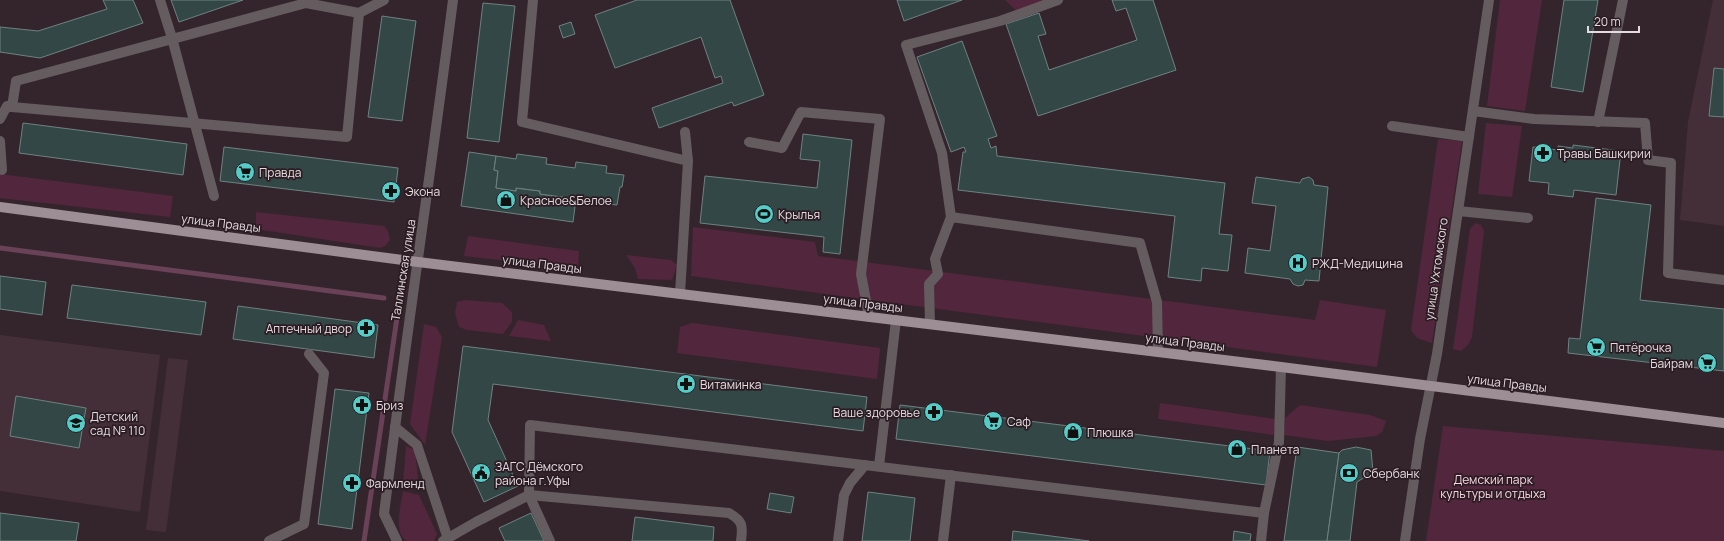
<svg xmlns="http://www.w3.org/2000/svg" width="1724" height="541" font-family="Manrope,sans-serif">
	<rect width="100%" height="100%" fill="#34252c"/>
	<g fill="#442f38">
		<polygon points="1713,0 1724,0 1724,226 1680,220 1688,122"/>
		<polygon points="0,335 160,355 140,512 0,491"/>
		<polygon points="168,358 188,360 166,532 146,530"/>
	</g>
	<g fill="#52263c">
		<polygon points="1005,0 1065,0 1021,15"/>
		<polygon points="1500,0 1542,0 1525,111 1487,106"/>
		<polygon points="1486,123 1522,126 1512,197 1478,194"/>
		<polygon points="1438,139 1462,141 1432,343 1417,338 1411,330"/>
		<polygon points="0,174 173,196 170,217 0,198"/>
		<polygon points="256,212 384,226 388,231 390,240 385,246 380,248 256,229"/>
		<polygon points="1475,223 1481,225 1484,231 1472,337 1468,345 1461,351 1453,349 1470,229"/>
		<polygon points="693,227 815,242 818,256 1315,320 1320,300 1386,310 1377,367 691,276"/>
		<polygon points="468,236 579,251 578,269 464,256"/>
		<polygon points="626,255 671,260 677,265 672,280 638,279 635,268"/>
		<polygon points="465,300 502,303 512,312 512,322 503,334 467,330 459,327 455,313 457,302"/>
		<polygon points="518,320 544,325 551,341 509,336"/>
		<polygon points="692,323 880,348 877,379 677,353 680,327"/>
		<polygon points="424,324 436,327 442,337 425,445 410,424"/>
		<polygon points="1160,403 1276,419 1274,435 1158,419"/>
		<polygon points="1300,405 1370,415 1386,421 1382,432 1376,436 1328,441 1284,435 1285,418"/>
		<polygon points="1443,426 1724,451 1724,541 1426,541"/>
		<polygon points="406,446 415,450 419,487 403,484"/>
		<path d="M403,491L419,495L437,534L434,541H406C393,530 401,506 403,491Z"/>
	</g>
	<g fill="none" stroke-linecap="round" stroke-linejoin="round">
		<g stroke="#694258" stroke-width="5">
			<polyline points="0,248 384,298"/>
			<polyline points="364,541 398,311"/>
		</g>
	</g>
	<g fill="#334746" stroke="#6d8281">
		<polygon points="103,0 133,0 143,23 40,58 0,52 0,27 38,31 107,9"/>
		<polygon points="171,0 243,0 179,22"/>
		<polygon points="637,0 730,0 764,95 734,106 732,102 659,128 652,108 723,83 721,76 715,78 701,37 615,68 595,15"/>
		<polygon points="897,0 962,0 904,21"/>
		<polygon points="1112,0 1153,0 1176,70 1038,116 1006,24 1039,13 1046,34 1038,36 1049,70 1137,40 1126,8 1116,11"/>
		<polygon points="1564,0 1598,0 1583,92 1551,87"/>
		<polygon points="483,3 515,6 499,142 467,138"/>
		<polygon points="382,16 416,21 402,121 368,117"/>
		<polygon points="571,22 575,34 563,38 559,26"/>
		<polygon points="962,41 997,136 988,139 991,148 996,146 997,156 1225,183 1219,234 1232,235 1228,271 1202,268 1201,281 1168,277 1175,216 958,190 963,152 966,152 964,147 951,152 917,57"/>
		<polygon points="1714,68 1724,69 1724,117 1709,116"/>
		<polygon points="23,123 187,144 183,175 19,153"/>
		<polygon points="803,134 852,140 840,254 823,252 824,237 700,223 705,176 817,188 820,161 800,159"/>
		<polygon points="1573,145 1621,151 1616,195 1574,190 1573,197 1548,194 1549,183 1529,181 1533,147 1558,150 1558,146 1573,148"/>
		<polygon points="224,147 398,168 394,202 220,181"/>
		<polygon points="469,152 496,156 494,170 498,171 496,188 516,191 516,188 540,191 540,194 576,199 573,222 461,206"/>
		<polygon points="517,154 547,158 546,164 575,168 576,162 607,166 606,173 624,175 622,187 620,187 617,205 600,203 601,200 576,196 576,199 540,194 540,191 516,188 516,191 496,188 498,171 494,170 496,156 516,159"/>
		<polygon points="1256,177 1300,183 1302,179 1309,177 1313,180 1314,185 1328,187 1319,281 1305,280 1303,285 1298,286 1293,284 1290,279 1245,273 1248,248 1270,251 1276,206 1252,203"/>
		<polygon points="1596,198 1651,205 1640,300 1724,309 1724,371 1568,353 1569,338 1580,339"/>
		<polygon points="0,276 46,282 42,315 0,309"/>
		<polygon points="72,285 206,302 201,335 67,318"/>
		<polygon points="238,306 378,325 374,358 233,339"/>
		<polygon points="463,346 867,397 863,431 493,384 488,420 518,486 484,502 452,432"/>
		<polygon points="335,389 369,393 352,529 318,524"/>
		<polygon points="16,396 86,408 79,448 10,436"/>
		<polygon points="900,405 1270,451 1266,485 896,439"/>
		<polygon points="1297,447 1339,453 1327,541 1284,541"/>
		<polygon points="1356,447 1371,450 1373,472 1357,482 1350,541 1327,541 1339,453 1342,450"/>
		<polygon points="868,492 915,498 910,541 862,541"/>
		<polygon points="770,493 794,497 791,513 767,509"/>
		<polygon points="0,513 79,523 76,541 0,541"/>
		<polygon points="531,513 544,541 505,541 499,528"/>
		<polygon points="635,517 714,527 713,541 632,541"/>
		<polygon points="1013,531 1089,541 1012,541"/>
		<polygon points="1234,531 1251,534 1250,541 1233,541"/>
	</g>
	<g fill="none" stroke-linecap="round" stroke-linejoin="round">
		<g stroke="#645c5f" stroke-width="10">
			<polyline points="160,0 172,38 214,196"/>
			<polyline points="533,0 522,122 688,161"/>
			<polyline points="12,107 347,137 359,13"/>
			<polyline points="1473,111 1534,119 1645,123 1648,160 1671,163 1668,273 1724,280"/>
			<polyline points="0,119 7,106 12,107 16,81 306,3 359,13 384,0"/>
			<polyline points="1598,122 1623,0"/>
			<polyline points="1392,126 1469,137"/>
			<polyline points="0,141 2,170"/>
			<polyline points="749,142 782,148 801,112 880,119 861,274 869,317"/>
			<polyline points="1458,211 1528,218"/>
			<polyline points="951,217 942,153 906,45 1000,21 1058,0"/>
			<polyline points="680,294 688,161 685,132"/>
			<polyline points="930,324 929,284 938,274 935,259 951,217 1140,243 1157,302 1158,352"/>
			<polyline points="395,427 417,445 448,539"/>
			<polyline points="879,466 896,320"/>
			<polyline points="269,541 304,524 324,373 309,354"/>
			<path d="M397,541L384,514C405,343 431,172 453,0"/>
			<path d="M443,541L476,522L529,495L729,513C743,521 743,526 741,541"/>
			<polyline points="550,541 529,495 530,425 1264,513"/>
			<polyline points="838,541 844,495 850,483 865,465"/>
			<polyline points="943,541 951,475"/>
			<polyline points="1261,541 1264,513 1279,442 1281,367"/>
			<polyline points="1405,541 1420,439 1437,354 1489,0"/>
		</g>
		<polyline stroke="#9d8d94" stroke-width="10" points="0,207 418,262 1281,367 1724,423"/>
	</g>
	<defs>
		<g id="pharmacy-disc" transform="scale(1)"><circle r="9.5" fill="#54cdc8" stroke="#2a1c22"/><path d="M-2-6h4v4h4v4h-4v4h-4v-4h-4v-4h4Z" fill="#111"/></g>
		<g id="supermarket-disc" transform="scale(1)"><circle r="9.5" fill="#54cdc8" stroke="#2a1c22"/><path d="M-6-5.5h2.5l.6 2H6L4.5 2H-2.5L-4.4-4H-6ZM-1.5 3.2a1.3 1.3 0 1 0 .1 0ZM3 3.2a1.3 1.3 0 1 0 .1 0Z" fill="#111"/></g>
		<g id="shop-disc" transform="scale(1)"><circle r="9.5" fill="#54cdc8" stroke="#2a1c22"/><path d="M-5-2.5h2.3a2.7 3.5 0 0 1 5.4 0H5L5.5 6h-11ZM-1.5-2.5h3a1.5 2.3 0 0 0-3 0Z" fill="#111"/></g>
		<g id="stadium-disc" transform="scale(1)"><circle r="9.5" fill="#54cdc8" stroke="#2a1c22"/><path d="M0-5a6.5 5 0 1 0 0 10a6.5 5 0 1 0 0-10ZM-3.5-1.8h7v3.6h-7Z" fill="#111"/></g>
		<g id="hospital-disc" transform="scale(1)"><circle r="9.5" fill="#54cdc8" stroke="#2a1c22"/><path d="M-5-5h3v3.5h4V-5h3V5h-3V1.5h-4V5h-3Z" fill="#111"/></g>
		<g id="school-disc" transform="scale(1)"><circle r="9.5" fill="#54cdc8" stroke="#2a1c22"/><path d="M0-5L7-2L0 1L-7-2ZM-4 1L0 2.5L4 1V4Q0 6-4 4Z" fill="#111"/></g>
		<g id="civic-disc" transform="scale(1)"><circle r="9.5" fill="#54cdc8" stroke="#2a1c22"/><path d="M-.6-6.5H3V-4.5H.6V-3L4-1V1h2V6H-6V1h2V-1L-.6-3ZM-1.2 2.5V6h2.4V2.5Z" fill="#111"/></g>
		<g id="bank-disc" transform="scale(1)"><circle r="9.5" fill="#54cdc8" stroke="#2a1c22"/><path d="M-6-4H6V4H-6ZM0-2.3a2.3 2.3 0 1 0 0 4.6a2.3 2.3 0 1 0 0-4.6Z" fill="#111"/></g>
	</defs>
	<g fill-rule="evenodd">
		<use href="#pharmacy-disc" x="1543" y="153"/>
		<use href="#supermarket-disc" x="245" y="172"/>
		<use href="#pharmacy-disc" x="391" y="191"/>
		<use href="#shop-disc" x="506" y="200"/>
		<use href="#stadium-disc" x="764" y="214"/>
		<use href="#hospital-disc" x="1298" y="263"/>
		<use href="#pharmacy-disc" x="366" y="328"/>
		<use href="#supermarket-disc" x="1596" y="347"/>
		<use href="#supermarket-disc" x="1707" y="363"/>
		<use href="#pharmacy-disc" x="686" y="384"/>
		<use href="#pharmacy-disc" x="362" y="405"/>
		<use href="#pharmacy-disc" x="934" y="412"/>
		<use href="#supermarket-disc" x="993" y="421"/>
		<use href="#school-disc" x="76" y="423"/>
		<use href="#shop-disc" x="1073" y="432"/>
		<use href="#shop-disc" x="1237" y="449"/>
		<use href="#civic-disc" x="481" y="473"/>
		<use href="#bank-disc" x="1349" y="473"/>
		<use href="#pharmacy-disc" x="352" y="483"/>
	</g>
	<g text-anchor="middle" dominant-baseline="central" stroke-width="3.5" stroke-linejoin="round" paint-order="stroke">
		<g font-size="12" fill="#e5dbdf" stroke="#2a1c22" text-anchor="start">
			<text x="1557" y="153">Травы Башкирии</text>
			<text x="259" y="172">Правда</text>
			<text x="405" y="191">Экона</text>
			<text x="520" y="200">Красное&amp;Белое</text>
			<text x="778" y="214">Крылья</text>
			<text x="1312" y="263">РЖД-Медицина</text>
			<text x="352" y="328" text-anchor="end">Аптечный двор</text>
			<text x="1610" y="347">Пятёрочка</text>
			<text x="1693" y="363" text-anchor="end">Байрам</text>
			<text x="700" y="384">Витаминка</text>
			<text x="376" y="405">Бриз</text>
			<text x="920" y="412" text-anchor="end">Ваше здоровье</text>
			<text x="90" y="416">Детский<tspan x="90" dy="14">сад № 110</tspan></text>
			<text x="1007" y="421">Саф</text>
			<text x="1087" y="432">Плюшка</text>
			<text x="1251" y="449">Планета</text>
			<text x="495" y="466">ЗАГС Дёмского<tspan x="495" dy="14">района г.Уфы</tspan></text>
			<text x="1363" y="473">Сбербанк</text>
			<text x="366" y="483">Фармленд</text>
		</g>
		<g font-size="12" fill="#e5dbdf" stroke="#2a1c22">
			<text transform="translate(221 223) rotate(7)">улица Правды</text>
			<text transform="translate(542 264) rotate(7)">улица Правды</text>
			<text transform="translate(1436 269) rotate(-82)">улица Ухтомского</text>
			<text transform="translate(403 270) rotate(-81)">Таллинская улица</text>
			<text transform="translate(863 303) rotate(7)">улица Правды</text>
			<text transform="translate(1185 342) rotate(7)">улица Правды</text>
			<text transform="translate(1507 383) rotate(7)">улица Правды</text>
		</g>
		<g font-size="12" fill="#fad3e3" stroke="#2a1c22">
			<text x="1493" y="479">Демский парк<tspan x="1493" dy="14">культуры и отдыха</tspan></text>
		</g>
	</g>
	<path d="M1588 26v6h51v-6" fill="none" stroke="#e5dbdf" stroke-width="2"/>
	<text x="1594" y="26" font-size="12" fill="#e5dbdf" stroke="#2a1c22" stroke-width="3" paint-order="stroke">20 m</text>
</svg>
